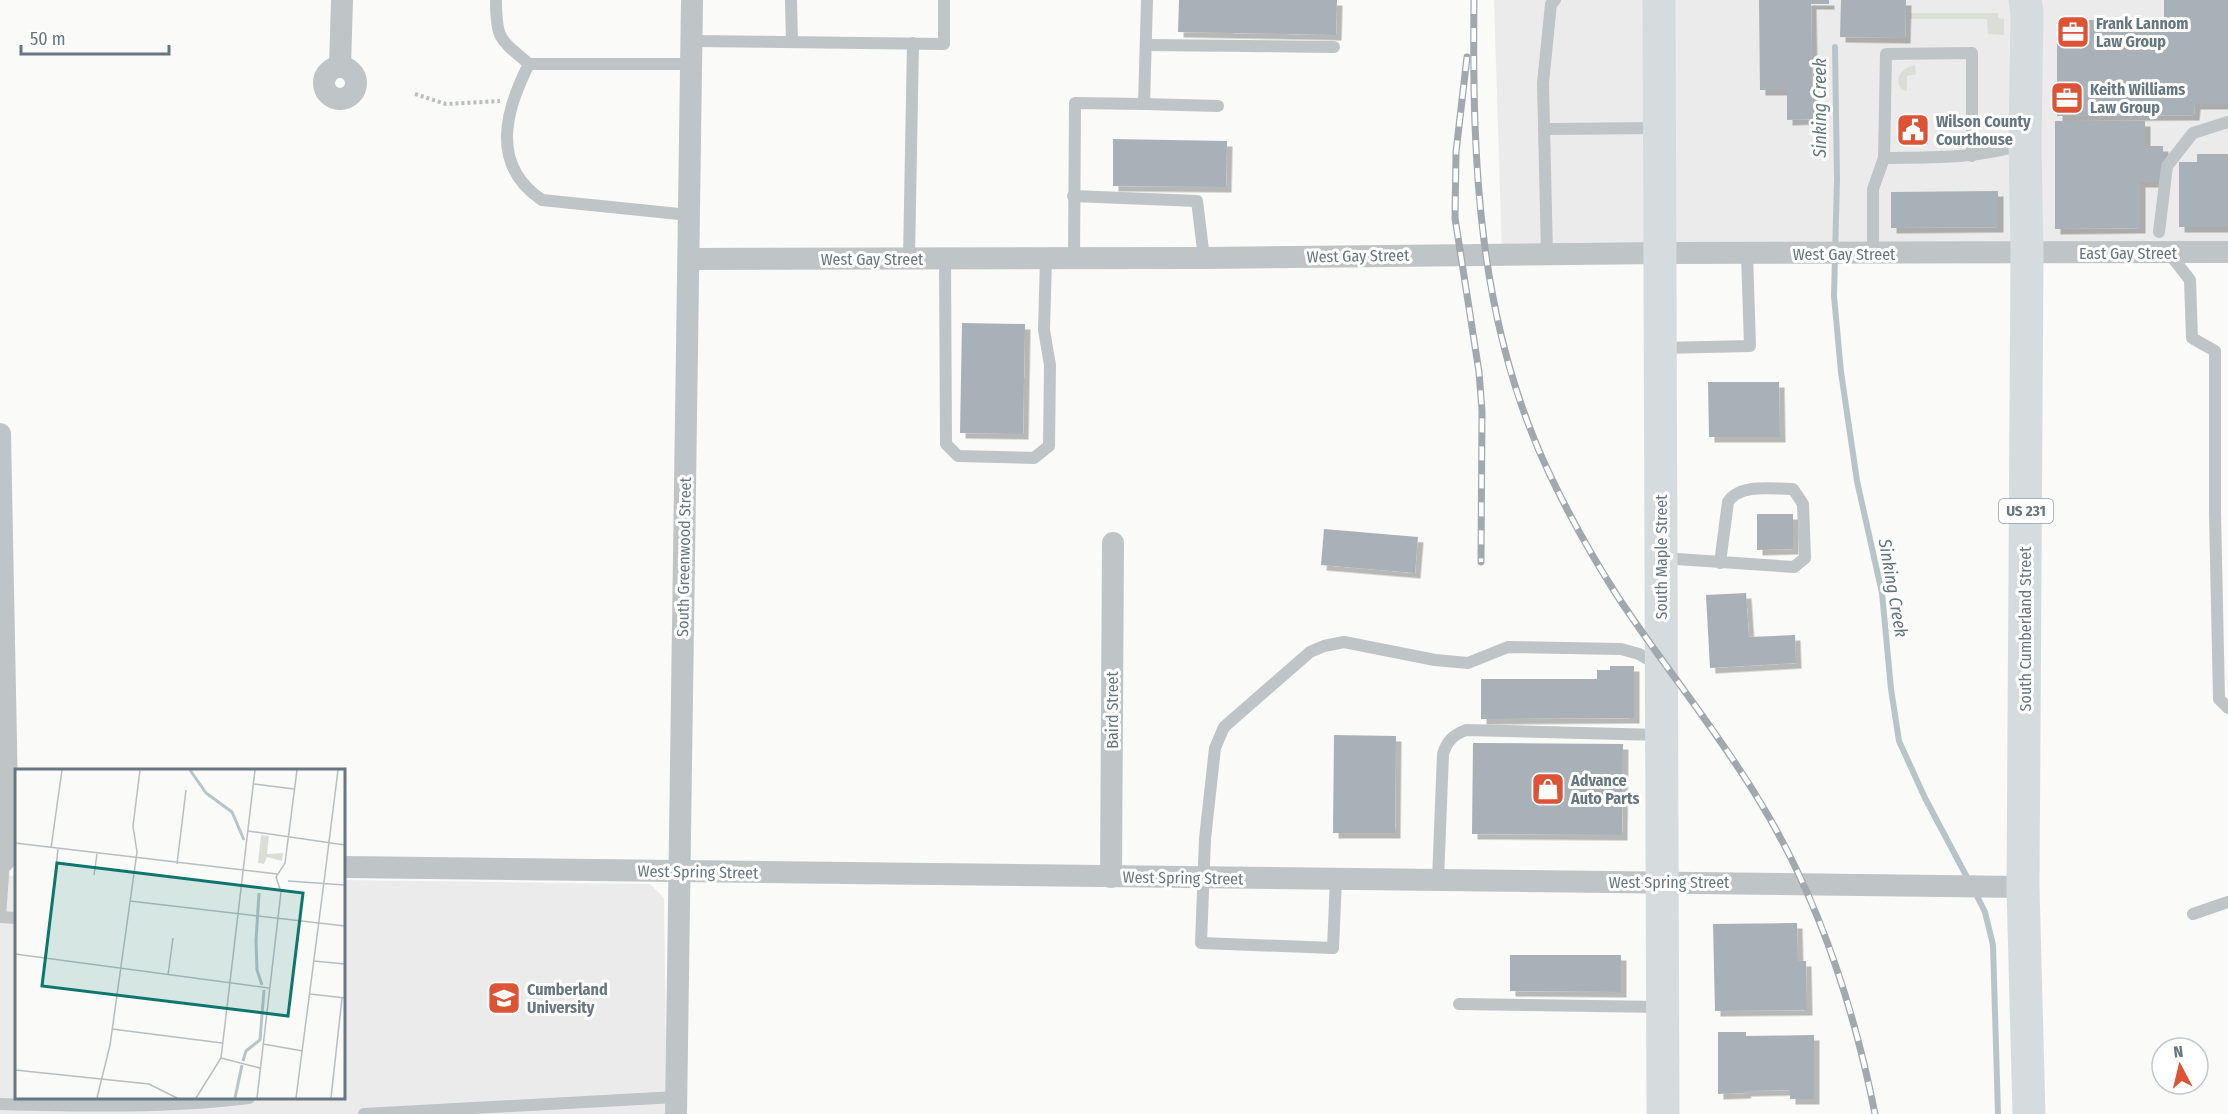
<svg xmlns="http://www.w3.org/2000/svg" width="2228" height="1114" font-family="'Fira Sans Condensed',sans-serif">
	<defs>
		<filter id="shadow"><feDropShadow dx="5.5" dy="5.5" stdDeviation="0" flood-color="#0004"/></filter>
	</defs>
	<rect width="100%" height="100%" fill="#fafaf8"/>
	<g fill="#ebebeb">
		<polygon points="1494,0 2228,0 2228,252 1502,255"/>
		<polygon points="0,875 16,876 16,1098 344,1098 344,880 650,884 664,898 667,1114 0,1114"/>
	</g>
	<g fill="#daded7">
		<polygon points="1910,13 1998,13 1998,18 2004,19 2004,35 1988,34 1987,19 1910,19"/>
		<path d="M1915,65L1916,74L1907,76V90L1906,91L1901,89C1894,77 1902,68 1915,65Z"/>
	</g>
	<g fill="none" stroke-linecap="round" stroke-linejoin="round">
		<g stroke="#b8c5c8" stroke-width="6">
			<polyline points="1835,47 1837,179 1834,296 1841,372 1857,481 1882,593 1891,689 1899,741 1925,798 1969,881"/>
			<polyline points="1974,890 1985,912 1993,945 1998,1114"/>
		</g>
	</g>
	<g fill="#a8b1b7" filter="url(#shadow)">
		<polygon points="1179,0 1337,0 1336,35 1178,32"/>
		<polygon points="1759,0 1829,0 1829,4 1811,4 1813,119 1787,120 1787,90 1760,90"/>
		<polygon points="1841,0 1906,0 1905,38 1840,37"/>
		<polygon points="2164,0 2228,0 2228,104 2195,104 2194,115 2057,116 2057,20 2164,20"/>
		<polygon points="2055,121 2145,121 2145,146 2163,146 2163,182 2140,182 2140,228 2055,229"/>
		<polygon points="1113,139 1227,141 1226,187 1113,186"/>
		<polygon points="2197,154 2228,154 2228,227 2179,227 2179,162 2197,162"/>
		<polygon points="1998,191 1998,227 1891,228 1891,192"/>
		<polygon points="962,323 1025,324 1023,434 960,433"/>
		<polygon points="1708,382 1779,382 1780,437 1709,437"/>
		<polygon points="1757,514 1793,514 1793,549 1757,550"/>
		<polygon points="1324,529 1418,537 1415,573 1321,565"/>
		<polygon points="1746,593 1749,637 1795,635 1796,663 1710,668 1706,595"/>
		<polygon points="1610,666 1634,666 1634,718 1481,719 1481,679 1597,679 1597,670 1610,670"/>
		<polygon points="1334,735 1396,736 1395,833 1333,833"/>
		<polygon points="1473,743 1623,744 1622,835 1472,834"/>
		<polygon points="1797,923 1798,961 1806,961 1807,1010 1715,1011 1713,924"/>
		<polygon points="1510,955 1621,955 1621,992 1510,991"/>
		<polygon points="1718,1032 1746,1032 1746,1036 1814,1035 1814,1099 1790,1099 1790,1090 1745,1091 1746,1093 1718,1094"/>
	</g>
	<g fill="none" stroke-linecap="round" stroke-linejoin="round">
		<polyline stroke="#babec0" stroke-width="4" stroke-dasharray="3 3" stroke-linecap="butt" points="415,94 446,104 500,101"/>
		<g stroke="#bfc4c7" stroke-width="12">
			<path d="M496,0C496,40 500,39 529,64H691"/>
			<polyline points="791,0 792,42"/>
			<polyline points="691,41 944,44 944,0"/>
			<polyline points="1146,45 1334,47"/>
			<path d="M529,64C505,111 490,165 542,200L689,215"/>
			<polyline points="1144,104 1218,106"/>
			<polyline points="1544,129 1658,128"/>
			<path d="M1972,156V53L1886,54L1884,158C1932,157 1977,159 2023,144"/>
			<polyline points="1073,196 1197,201 1204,258"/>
			<polyline points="2159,232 2167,166 2193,133 2228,122"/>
			<polyline points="2169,253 2190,280 2192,338 2215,351 2215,513 2219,699 2228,708"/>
			<polyline points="1547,254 1543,83 1551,4 1555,0"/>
			<polyline points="1873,254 1873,189 1884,158"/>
			<polyline points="909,258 913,43"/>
			<polyline points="945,258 946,444 958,456 1034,458 1049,446 1050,365 1044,330 1046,259"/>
			<polyline points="1074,259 1075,103 1144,104 1147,0"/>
			<polyline points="1662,348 1750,346 1747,254"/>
			<path d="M1662,558L1794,567L1805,558L1803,504L1793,489C1773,489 1740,483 1728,502L1720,563"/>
			<polyline points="1336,879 1333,948 1201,943 1205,839 1215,748 1224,727 1310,652 1324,646 1344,642 1435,660 1468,663 1508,647 1621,649 1639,654 1658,665"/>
			<path d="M1438,880L1443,754C1447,741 1453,735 1466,730L1660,735"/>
			<polyline points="2193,914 2228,902"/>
			<polyline points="0,917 4,861"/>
			<polyline points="0,917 16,918"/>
			<polyline points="1459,1004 1662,1007"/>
			<path d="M0,1104C81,1106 169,1108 249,1098"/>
			<polyline points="364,1114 676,1097"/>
		</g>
		<g stroke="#bfc4c7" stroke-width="22">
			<polyline points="340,67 342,0"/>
			<circle cx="340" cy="83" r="16"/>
			<polyline points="689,259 1204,258 1661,253 2228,252"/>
			<polyline points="0,434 8,846 4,861"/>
			<path d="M344,867C903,874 1464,880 2023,887"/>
			<polyline points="1111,877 1113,543"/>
			<polyline points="676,1114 692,0"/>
		</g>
		<polyline stroke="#d6dcde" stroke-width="33" points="1659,0 1663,1114"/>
		<polyline stroke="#d6dcde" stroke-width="33" points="2025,0 2027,12 2025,144 2027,254 2023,887 2029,1114"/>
		<g stroke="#a1a9ae" stroke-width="7">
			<g id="rail">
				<path d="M1474,0C1472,164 1478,324 1550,475C1570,517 1593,558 1618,597C1663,665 1715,728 1757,797C1817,894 1853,1003 1875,1114"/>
				<polyline points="1467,57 1456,152 1455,218 1479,372 1482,411 1481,562"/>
			</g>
		</g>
		<use href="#rail" stroke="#fff" stroke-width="4.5" stroke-dasharray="14" stroke-linecap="butt"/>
	</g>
	<defs>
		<g id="office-square" transform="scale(1.725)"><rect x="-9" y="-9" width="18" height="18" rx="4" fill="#dc5335" stroke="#fff"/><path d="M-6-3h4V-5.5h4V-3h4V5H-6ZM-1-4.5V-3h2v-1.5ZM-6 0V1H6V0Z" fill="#fff"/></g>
		<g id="civic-square" transform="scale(1.725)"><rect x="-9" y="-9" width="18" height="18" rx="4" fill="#dc5335" stroke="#fff"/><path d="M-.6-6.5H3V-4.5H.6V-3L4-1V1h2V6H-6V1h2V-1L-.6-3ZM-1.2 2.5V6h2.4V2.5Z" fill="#fff"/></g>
		<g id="shop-square" transform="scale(1.725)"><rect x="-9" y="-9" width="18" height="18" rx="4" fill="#dc5335" stroke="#fff"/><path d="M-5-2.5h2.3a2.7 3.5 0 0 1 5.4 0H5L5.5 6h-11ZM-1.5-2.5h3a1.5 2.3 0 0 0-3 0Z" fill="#fff"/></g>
		<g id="university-square" transform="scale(1.725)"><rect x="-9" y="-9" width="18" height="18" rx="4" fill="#dc5335" stroke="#fff"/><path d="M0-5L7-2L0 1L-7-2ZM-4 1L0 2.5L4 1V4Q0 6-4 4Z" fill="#fff"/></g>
	</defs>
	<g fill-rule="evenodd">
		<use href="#office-square" x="2073" y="32"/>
		<use href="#office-square" x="2067" y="98"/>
		<use href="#civic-square" x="1913" y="130"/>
		<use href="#shop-square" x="1548" y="789"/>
		<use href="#university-square" x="504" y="998"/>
	</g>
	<g text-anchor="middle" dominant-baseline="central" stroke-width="6" stroke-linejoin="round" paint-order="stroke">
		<rect fill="#fff" stroke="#94a0a7" stroke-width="1.5" x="1999" y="499" width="54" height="24" rx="4.5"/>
		<g font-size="15" font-weight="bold" fill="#667781">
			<text x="2026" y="511">US 231</text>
		</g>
		<g font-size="16" font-weight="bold" fill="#667781" stroke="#fff" text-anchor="start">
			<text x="2096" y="23">Frank Lannom<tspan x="2096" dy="18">Law Group</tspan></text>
			<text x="2090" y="89">Keith Williams<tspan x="2090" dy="18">Law Group</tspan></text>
			<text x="1936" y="121">Wilson County<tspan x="1936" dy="18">Courthouse</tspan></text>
			<text x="1571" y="780">Advance<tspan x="1571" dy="18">Auto Parts</tspan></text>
			<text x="527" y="989">Cumberland<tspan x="527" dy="18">University</tspan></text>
		</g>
		<g font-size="16" fill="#667781" stroke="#fff">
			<text x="2128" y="253">East Gay Street</text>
			<text x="1844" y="254">West Gay Street</text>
			<text transform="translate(1358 256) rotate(-1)">West Gay Street</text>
			<text x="872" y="259">West Gay Street</text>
			<text transform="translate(684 557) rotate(-89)">South Greenwood Street</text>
			<text transform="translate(1661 557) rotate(-90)">South Maple Street</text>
			<text transform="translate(2025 629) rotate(-90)">South Cumberland Street</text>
			<text transform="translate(1112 710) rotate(-90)">Baird Street</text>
			<text transform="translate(698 872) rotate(1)">West Spring Street</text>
			<text transform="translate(1183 878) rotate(1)">West Spring Street</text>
			<text x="1669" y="882">West Spring Street</text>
		</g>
		<g font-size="18" font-style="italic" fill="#60767b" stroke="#fff">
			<text transform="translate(1820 108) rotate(-90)">Sinking Creek</text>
			<text transform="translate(1893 588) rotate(80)">Sinking Creek</text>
		</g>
	</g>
	<g transform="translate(15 769)">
		<rect width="330" height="330" fill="#fafaf8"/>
		<path d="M246,66L254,67L252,85L268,84L267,92L252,88L249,95L243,94Z" fill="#daded7"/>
		<path fill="none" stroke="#b8c5c8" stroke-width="3" d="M175,1L191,24L217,43L229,71M244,124L241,172L242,201L247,216M228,292L231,282L245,271L249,221M220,329L227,296"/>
		<path fill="none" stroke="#b6bec1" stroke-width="1.5" d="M239,15L279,20M233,62L330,76M0,74L262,105M36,79L47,1M162,95L171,21M79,106L82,85M273,112L330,116M309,113L323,1M115,132L330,157M0,185L254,219M31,189L43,80M299,192L330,195M153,206L158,169M295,225L330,229M97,260L207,274M248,275L288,282M206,289L245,299M0,301L134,315L162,329M82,329L95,276L122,83L118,57L125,1M181,329L206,289L240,1M242,329L266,123L261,108L270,94L282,1M281,329L309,113M316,329L327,229"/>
		<path fill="#0f766e" fill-opacity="0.15" stroke="#0f766e" stroke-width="3" d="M42,94L288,124L273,247L27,217Z"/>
		<rect width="330" height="330" fill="none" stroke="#667781" stroke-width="3"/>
	</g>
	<g transform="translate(2180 1066) rotate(353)"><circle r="28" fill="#ffffff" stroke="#c2c9cd" stroke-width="1.5"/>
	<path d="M0-4.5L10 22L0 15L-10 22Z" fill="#dc5335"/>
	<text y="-9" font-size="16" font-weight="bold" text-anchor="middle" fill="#667781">N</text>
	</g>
	<path d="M21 45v9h148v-9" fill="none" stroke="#667781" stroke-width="3"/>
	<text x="30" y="45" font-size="18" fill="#667781" stroke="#ffffff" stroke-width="4.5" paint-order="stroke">50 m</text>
</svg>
